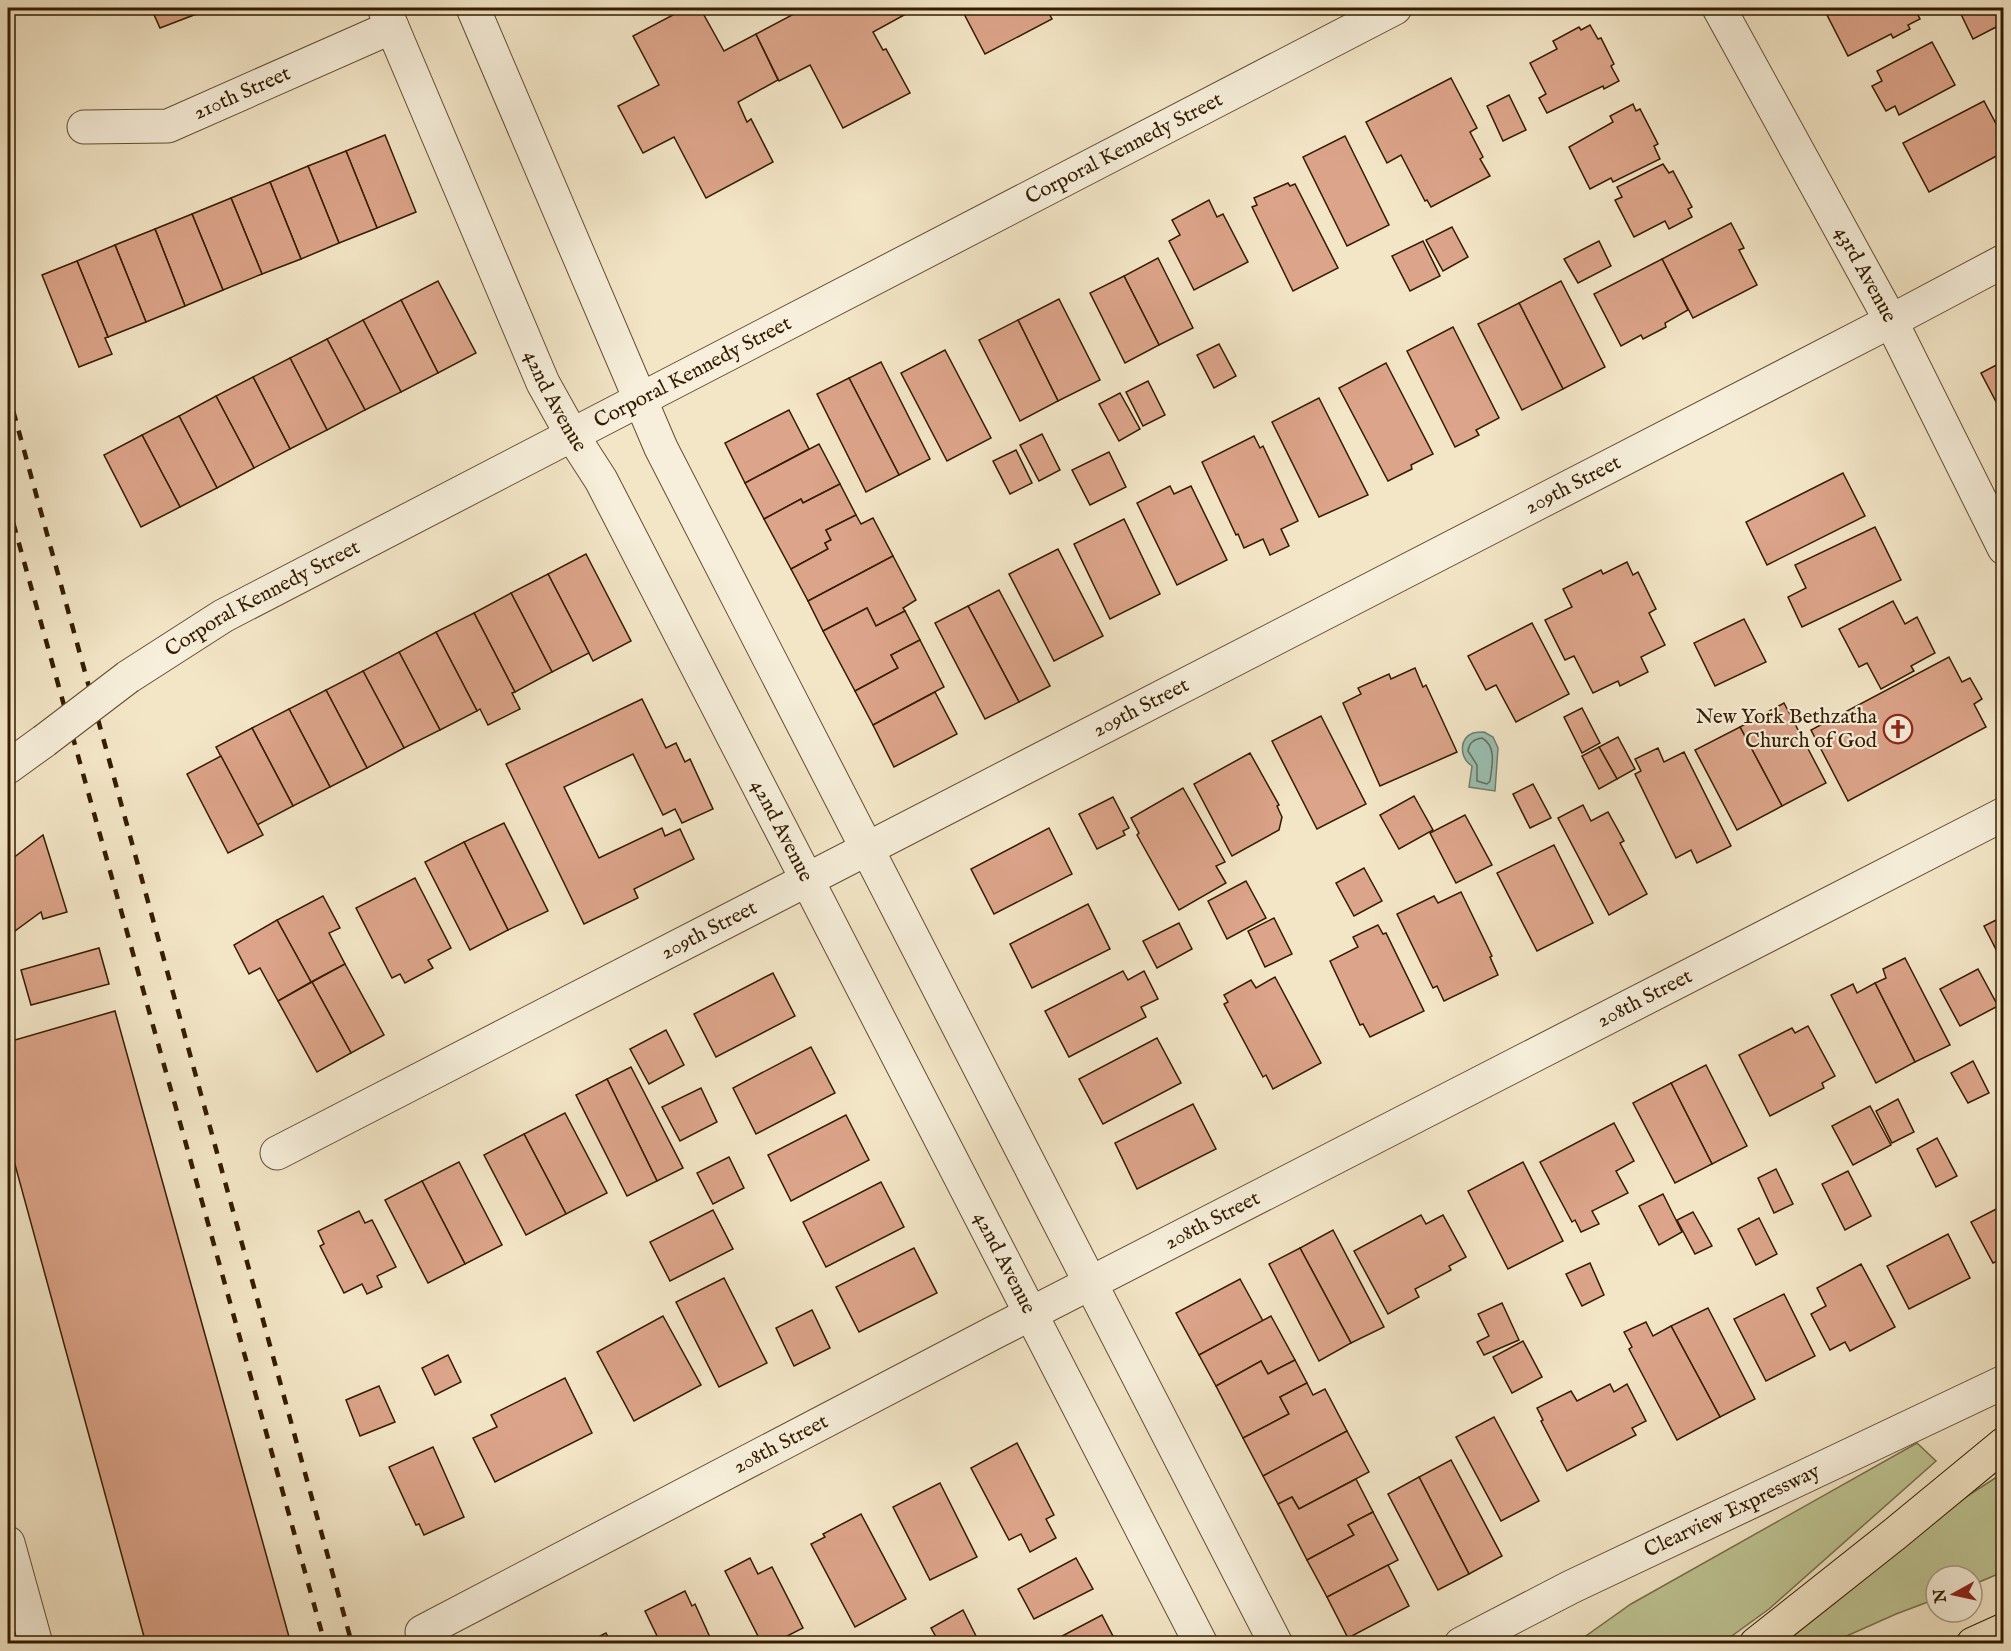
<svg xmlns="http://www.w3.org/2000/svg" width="2011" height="1651" font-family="'IM FELL English',serif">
	<rect width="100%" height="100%" fill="#f3e6c7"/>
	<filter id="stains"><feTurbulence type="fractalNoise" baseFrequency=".00333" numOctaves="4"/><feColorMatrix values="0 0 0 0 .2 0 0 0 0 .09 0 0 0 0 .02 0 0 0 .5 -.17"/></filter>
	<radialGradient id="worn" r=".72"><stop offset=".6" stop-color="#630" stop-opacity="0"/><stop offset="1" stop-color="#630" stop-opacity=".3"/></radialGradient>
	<g fill="#bec493" stroke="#79704a" stroke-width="1.5">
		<polygon points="1917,1443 1936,1461 1769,1609 1722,1643 1576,1643 1631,1604"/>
		<polygon points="2003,1473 2003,1572 1972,1585 1972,1576 1936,1576 1936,1599 1896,1614 1831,1643 1776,1644 1924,1524"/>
	</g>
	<path fill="#9bc0b3" stroke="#727e6c" stroke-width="1.5" d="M1484,732L1493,737L1498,748L1495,791L1469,787L1472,766C1460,758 1458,739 1473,733C1477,732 1480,732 1484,732Z"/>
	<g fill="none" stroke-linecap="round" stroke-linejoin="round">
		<path stroke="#686e5a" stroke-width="1.5" d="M1482,738C1497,746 1492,766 1490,781L1487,784L1477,781V765L1468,751C1469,743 1473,739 1482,738Z"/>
	</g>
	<g fill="#dca48a" stroke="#341c01" stroke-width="1.5">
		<polygon points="151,8 196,8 199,13 160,28"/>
		<polygon points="686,8 700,8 724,51 756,34 778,80 738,102 747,122 751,119 773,162 706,198 674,137 643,153 618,106 659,85 633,36"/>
		<polygon points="791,8 914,8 915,9 873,32 883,50 886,49 910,93 843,128 810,65 779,81 756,34 794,14"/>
		<polygon points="966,8 1046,8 1052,19 985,54 962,10"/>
		<polygon points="1836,8 1914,8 1920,19 1908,25 1910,29 1893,38 1891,34 1848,56 1826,13"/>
		<polygon points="1958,8 2001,8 2004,13 2004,23 1973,39"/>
		<polygon points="1590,25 1598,39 1601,38 1614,64 1611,66 1619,81 1604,89 1603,86 1547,113 1539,98 1546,94 1530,63 1557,49 1553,41 1579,27 1581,30"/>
		<polygon points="1932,42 1955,85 1899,115 1895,106 1886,111 1872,86 1882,81 1877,71"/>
		<polygon points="1451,78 1477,128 1470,132 1483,157 1480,159 1490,176 1431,207 1427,200 1425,201 1401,155 1387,163 1366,122"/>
		<polygon points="1509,95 1526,130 1503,141 1487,106"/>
		<polygon points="1984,101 2004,139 2004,152 1929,192 1903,143"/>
		<polygon points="1633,104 1636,111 1640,109 1658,144 1654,146 1660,159 1613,182 1611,178 1590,189 1569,147 1613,122 1610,116"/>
		<polygon points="385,135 416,212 377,228 346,151"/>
		<polygon points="1345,136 1389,225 1347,246 1303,157"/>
		<polygon points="346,151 377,228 339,243 308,166"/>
		<polygon points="1663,164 1669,173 1673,171 1692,207 1688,209 1692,217 1669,229 1665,221 1634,237 1615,200 1622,197 1617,187"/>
		<polygon points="308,166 339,243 301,259 270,182"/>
		<polygon points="270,182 301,259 262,274 231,198"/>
		<polygon points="1288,183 1290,186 1295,184 1338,268 1293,291 1252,207 1257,205 1254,198"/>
		<polygon points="231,198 262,274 223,290 192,214"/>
		<polygon points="1209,200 1217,217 1223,214 1248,262 1194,290 1169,241 1180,235 1172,220"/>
		<polygon points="192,214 223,290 185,306 155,229"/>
		<polygon points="1731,223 1744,248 1739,250 1757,285 1693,318 1662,259"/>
		<polygon points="1452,227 1468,257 1443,271 1426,240"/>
		<polygon points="155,229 185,306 146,322 115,245"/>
		<polygon points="1423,241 1440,276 1410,291 1392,256"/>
		<polygon points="1599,241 1611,266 1578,283 1564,259"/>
		<polygon points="115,245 146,322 108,337 77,261"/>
		<polygon points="1158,258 1193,328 1159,345 1124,276"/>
		<polygon points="1662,259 1688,310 1665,323 1666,327 1643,339 1641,335 1621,346 1594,294"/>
		<polygon points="77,261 108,337 105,338 112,354 79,367 42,275"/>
		<polygon points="1124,276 1159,345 1125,363 1090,293"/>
		<polygon points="438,281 476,353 438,373 401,300"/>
		<polygon points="1561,281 1605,367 1563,389 1519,303"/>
		<polygon points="1059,299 1100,380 1058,401 1018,320"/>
		<polygon points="401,300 438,373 401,392 363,320"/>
		<polygon points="1519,303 1563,389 1522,410 1478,324"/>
		<polygon points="363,320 401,392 365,410 327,339"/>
		<polygon points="1018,320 1058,401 1020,421 979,340"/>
		<polygon points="1453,327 1499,418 1476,430 1479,435 1455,447 1407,351"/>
		<polygon points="327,339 365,410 327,430 290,358"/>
		<polygon points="1219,344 1236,376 1214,388 1197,355"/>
		<polygon points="945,350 991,438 947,461 901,373"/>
		<polygon points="290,358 327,430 290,449 253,377"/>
		<polygon points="2004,361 2004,417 1981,373"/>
		<polygon points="881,362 930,459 899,475 849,378"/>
		<polygon points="1386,363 1433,454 1411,465 1412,469 1388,481 1339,388"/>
		<polygon points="253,377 290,449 254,468 216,396"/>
		<polygon points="849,378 899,475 866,492 817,394"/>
		<polygon points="1148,381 1165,415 1143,426 1126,392"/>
		<polygon points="1120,393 1140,429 1119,441 1099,404"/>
		<polygon points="216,396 254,468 217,488 179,416"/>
		<polygon points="1319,398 1368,495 1319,517 1272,422"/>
		<polygon points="789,410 809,449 745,483 725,443"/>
		<polygon points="179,416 217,488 180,507 142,435"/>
		<polygon points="1042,434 1060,470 1039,481 1020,445"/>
		<polygon points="142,435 180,507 141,527 104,455"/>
		<polygon points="1254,436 1260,448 1263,446 1298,521 1281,529 1289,546 1270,555 1263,539 1244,548 1238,534 1236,535 1202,462"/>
		<polygon points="819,444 840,484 803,503 801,499 764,519 745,483"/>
		<polygon points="1016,450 1032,483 1010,494 993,461"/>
		<polygon points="1109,452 1126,487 1090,505 1072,470"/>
		<polygon points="1843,473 1865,516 1767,565 1746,522"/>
		<polygon points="840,484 856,515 826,530 831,540 825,543 828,549 791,569 764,519 801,499 803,503"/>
		<polygon points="1170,486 1174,494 1191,486 1227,560 1177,585 1137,503"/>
		<polygon points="856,515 861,524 873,518 893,556 808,601 791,569 828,549 825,543 831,540 826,530"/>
		<polygon points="1124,519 1160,594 1110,619 1074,544"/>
		<polygon points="1875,527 1901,580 1802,627 1788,597 1806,588 1795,565"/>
		<polygon points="1058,549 1103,636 1054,661 1009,574"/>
		<polygon points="586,554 631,641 593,661 548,574"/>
		<polygon points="893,556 916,600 903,608 905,611 876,626 867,608 823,631 808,601"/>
		<polygon points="1627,562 1633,575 1638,572 1656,609 1649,613 1665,645 1641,657 1648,672 1620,686 1618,681 1593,693 1574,656 1565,660 1545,620 1572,607 1563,589 1601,570 1603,574"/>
		<polygon points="548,574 589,653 552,672 511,593"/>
		<polygon points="999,590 1050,686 1019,702 968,606"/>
		<polygon points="511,593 552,672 515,692 474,613"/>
		<polygon points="1893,601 1905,624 1917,617 1935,653 1911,666 1914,671 1881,689 1867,663 1859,667 1839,629"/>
		<polygon points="968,606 1019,702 985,719 935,623"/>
		<polygon points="867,608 876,626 905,611 920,640 891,655 898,668 855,691 823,631"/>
		<polygon points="474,613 515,692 512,693 520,709 488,725 480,709 477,711 436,632"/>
		<polygon points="1744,619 1766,662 1715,686 1694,643"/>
		<polygon points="1532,623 1569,694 1516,722 1496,685 1486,690 1468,656"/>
		<polygon points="436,632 477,711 440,730 399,652"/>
		<polygon points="920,640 944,687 873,725 855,691 898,668 891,655"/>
		<polygon points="399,652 440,730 404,748 363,671"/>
		<polygon points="1949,657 1962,682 1970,678 1982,699 1974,704 1986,727 1848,801 1811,730"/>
		<polygon points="1415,668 1423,687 1426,685 1457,752 1380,786 1343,703 1361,694 1358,688 1389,674 1391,679"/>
		<polygon points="363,671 404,748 367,768 326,690"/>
		<polygon points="326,690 367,768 330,787 289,709"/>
		<polygon points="935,692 957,734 894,767 873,725"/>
		<polygon points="642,699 666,748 676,743 685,762 690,759 713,809 682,823 675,809 663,815 633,754 564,787 599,858 662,828 665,836 680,829 694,859 634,889 638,898 584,924 506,764"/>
		<polygon points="1784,703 1826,783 1782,806 1740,727"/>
		<polygon points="1582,708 1600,743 1582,753 1564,717"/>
		<polygon points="289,709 330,787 293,806 252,728"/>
		<polygon points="1321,716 1366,804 1317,829 1272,741"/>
		<polygon points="1740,727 1782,806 1737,830 1695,750"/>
		<polygon points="252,728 293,806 257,825 216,747"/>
		<polygon points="1618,737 1635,769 1617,779 1599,747"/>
		<polygon points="1599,747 1617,779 1599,789 1582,756"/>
		<polygon points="1658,748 1664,762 1684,752 1731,846 1697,863 1691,850 1676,858 1635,774 1641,771 1635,759"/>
		<polygon points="1250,753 1279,805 1277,806 1282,817 1279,830 1232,856 1194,784"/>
		<polygon points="221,756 263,835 228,853 187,774"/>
		<polygon points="1533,784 1551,818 1530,828 1513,794"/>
		<polygon points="1183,788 1225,862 1216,866 1226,883 1179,910 1137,835 1139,833 1131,818"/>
		<polygon points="1414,796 1433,830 1399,849 1380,815"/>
		<polygon points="1113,797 1129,828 1123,831 1125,835 1097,849 1079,814"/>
		<polygon points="1583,805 1591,821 1608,812 1624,841 1620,843 1647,894 1609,915 1558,818"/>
		<polygon points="1465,815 1492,865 1456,883 1430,833"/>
		<polygon points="504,823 548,911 508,930 464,842"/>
		<polygon points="1049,828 1072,874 994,914 971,869"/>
		<polygon points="43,835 67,912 43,919 41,912 8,936 8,862"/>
		<polygon points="464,842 508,930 470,950 425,862"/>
		<polygon points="1554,845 1593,923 1537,951 1497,873"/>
		<polygon points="1364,868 1382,901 1354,916 1336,883"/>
		<polygon points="415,878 451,948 428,960 433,968 405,983 400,974 392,978 356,908"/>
		<polygon points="1246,881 1266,918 1227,939 1208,901"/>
		<polygon points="1461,892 1492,956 1490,957 1498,975 1444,1001 1437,986 1433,988 1397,914 1434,896 1438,903"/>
		<polygon points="323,896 340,928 329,933 345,964 311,982 277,920"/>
		<polygon points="1088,904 1110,949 1032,988 1010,944"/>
		<polygon points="2004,916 2004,965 1984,926"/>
		<polygon points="1274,918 1292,954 1265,967 1248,931"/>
		<polygon points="277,920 311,982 278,1001 260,968 249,974 234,945"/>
		<polygon points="1179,923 1192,949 1157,968 1143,941"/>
		<polygon points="1378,925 1383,934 1386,933 1424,1011 1370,1037 1363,1024 1360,1025 1330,961 1358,947 1353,937"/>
		<polygon points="99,948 109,984 31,1005 21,970"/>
		<polygon points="1905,958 1950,1045 1915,1062 1875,983 1886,978 1883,969"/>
		<polygon points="345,964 384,1035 351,1053 312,982"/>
		<polygon points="1978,969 1998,1006 1960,1026 1940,989"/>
		<polygon points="1123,971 1128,980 1144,971 1158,999 1141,1007 1146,1017 1069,1057 1045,1011"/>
		<polygon points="773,973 795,1016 716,1057 694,1014"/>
		<polygon points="1275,977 1321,1063 1273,1089 1266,1075 1263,1077 1224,1004 1228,1002 1224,995 1251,980 1256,988"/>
		<polygon points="312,982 351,1053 317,1072 278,1001"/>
		<polygon points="1875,983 1915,1062 1876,1083 1831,995 1853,984 1857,993"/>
		<polygon points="115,1011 291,1644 146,1644 8,1139 8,1042"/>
		<polygon points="1808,1026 1835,1076 1822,1083 1824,1088 1770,1116 1739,1055 1792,1028 1795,1033"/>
		<polygon points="666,1030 684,1065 649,1084 630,1049"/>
		<polygon points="1157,1038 1181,1083 1103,1124 1079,1079"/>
		<polygon points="811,1047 835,1093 756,1134 733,1088"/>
		<polygon points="1973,1061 1989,1093 1968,1103 1951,1073"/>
		<polygon points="1706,1065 1747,1146 1712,1164 1671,1083"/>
		<polygon points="631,1067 683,1168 657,1181 607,1079"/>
		<polygon points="607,1079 657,1181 627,1196 576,1095"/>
		<polygon points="1671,1083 1712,1164 1675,1183 1633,1103"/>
		<polygon points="701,1088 717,1122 680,1141 662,1107"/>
		<polygon points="1898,1099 1914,1132 1892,1143 1876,1111"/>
		<polygon points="1193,1104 1216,1149 1137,1189 1115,1143"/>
		<polygon points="1870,1106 1891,1145 1853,1165 1832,1126"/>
		<polygon points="565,1113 607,1193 566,1214 524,1134"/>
		<polygon points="846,1115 869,1160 791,1201 768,1155"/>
		<polygon points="1614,1123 1634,1161 1616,1171 1628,1193 1592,1211 1599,1224 1581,1232 1575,1220 1572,1222 1540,1162"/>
		<polygon points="524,1134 566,1214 526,1235 484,1155"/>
		<polygon points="1937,1138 1957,1176 1936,1187 1917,1149"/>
		<polygon points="729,1157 744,1188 713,1204 697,1173"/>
		<polygon points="459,1162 502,1245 465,1264 422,1181"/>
		<polygon points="1523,1162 1563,1241 1508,1269 1468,1191"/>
		<polygon points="1776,1169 1793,1204 1774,1213 1758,1178"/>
		<polygon points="1848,1171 1871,1216 1845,1230 1822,1184"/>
		<polygon points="422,1181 465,1264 428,1283 385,1200"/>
		<polygon points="881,1182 904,1227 826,1267 803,1222"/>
		<polygon points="1663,1194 1682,1232 1659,1245 1639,1206"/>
		<polygon points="2004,1205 2004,1258 1993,1263 1971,1222"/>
		<polygon points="713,1210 733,1249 670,1281 650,1242"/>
		<polygon points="359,1211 365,1223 372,1220 396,1267 377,1276 382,1287 367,1294 362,1284 344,1293 320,1246 324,1244 318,1231"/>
		<polygon points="1693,1212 1712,1246 1695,1254 1677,1220"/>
		<polygon points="1421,1215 1426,1224 1443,1215 1466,1257 1449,1266 1451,1270 1415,1289 1419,1297 1388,1314 1354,1251"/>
		<polygon points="1759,1218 1777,1254 1756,1265 1738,1229"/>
		<polygon points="1333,1230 1384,1327 1351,1343 1300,1248"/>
		<polygon points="1948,1234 1970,1278 1909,1309 1887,1266"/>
		<polygon points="914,1248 937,1293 859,1332 836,1287"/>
		<polygon points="1300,1248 1351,1343 1319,1361 1269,1264"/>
		<polygon points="1590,1263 1604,1295 1582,1306 1566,1274"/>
		<polygon points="1861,1264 1895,1327 1850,1351 1845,1342 1830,1350 1811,1314 1826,1306 1817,1288"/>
		<polygon points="724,1278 767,1363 719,1387 676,1302"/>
		<polygon points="1240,1279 1263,1321 1199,1355 1176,1313"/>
		<polygon points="1784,1294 1815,1356 1766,1381 1734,1319"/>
		<polygon points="1502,1303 1519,1340 1484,1355 1477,1342 1489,1336 1478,1314"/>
		<polygon points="1708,1308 1755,1399 1720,1417 1671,1326"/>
		<polygon points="812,1310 830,1348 794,1366 776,1328"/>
		<polygon points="663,1316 701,1385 634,1421 597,1352"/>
		<polygon points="1271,1316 1295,1360 1268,1374 1261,1361 1216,1386 1199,1355"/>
		<polygon points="1646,1322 1653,1336 1671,1326 1720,1417 1677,1440 1629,1349 1632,1347 1624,1332"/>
		<polygon points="1523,1341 1542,1377 1512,1393 1493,1357"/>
		<polygon points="448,1355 461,1382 435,1395 422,1368"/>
		<polygon points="1295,1360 1307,1383 1280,1397 1289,1414 1243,1438 1216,1386 1261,1361 1268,1374"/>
		<polygon points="565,1378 592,1433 495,1482 473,1438 497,1427 491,1415"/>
		<polygon points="1307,1383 1313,1395 1325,1389 1347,1431 1263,1476 1243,1438 1289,1414 1280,1397"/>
		<polygon points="1610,1384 1614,1392 1627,1384 1646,1421 1632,1428 1636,1435 1567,1471 1541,1421 1543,1420 1537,1408 1571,1391 1577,1401"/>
		<polygon points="379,1386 395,1422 360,1436 346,1400"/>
		<polygon points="1494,1417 1539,1501 1501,1521 1456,1437"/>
		<polygon points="1347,1431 1369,1472 1299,1509 1292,1497 1278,1504 1263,1476"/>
		<polygon points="1017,1443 1054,1515 1046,1519 1056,1538 1030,1552 1021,1534 1009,1540 971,1468"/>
		<polygon points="433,1447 464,1517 424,1535 419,1524 416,1525 389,1467"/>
		<polygon points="1451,1460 1502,1556 1469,1574 1419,1477"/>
		<polygon points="1419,1477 1469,1574 1438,1590 1388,1494"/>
		<polygon points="1356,1479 1373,1512 1348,1525 1354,1535 1307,1560 1278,1504 1292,1497 1299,1509"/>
		<polygon points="940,1483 977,1557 930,1580 893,1507"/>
		<polygon points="1373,1512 1398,1560 1327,1597 1307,1560 1354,1535 1348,1525"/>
		<polygon points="861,1514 906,1599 855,1627 811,1544 825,1537 823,1534"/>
		<polygon points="750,1558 758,1574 772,1567 803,1628 787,1636 790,1644 762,1644 725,1571"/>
		<polygon points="1076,1558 1093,1589 1034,1619 1018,1589"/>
		<polygon points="1388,1565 1409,1606 1348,1638 1327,1597"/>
		<polygon points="685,1591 692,1606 695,1604 713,1644 661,1644 645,1611"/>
		<polygon points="963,1610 980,1644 940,1644 931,1628"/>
		<polygon points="1102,1615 1113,1636 1118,1637 1122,1644 1047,1644"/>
		<polygon points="606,1633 612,1644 584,1644"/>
	</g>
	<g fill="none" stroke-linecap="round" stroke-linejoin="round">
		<g stroke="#644e32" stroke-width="35">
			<g id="minor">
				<path id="s1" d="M384,8L543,383L572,435L601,480L1201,1644"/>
				<polyline points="473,8 661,448 1276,1644"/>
				<path id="s2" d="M1719,8L1891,321L2004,548"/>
				<path id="s3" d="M84,127L168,126L392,27"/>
				<path id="s4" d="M128,677L223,616L1395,8"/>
				<polyline points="8,767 44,741"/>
				<path id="s5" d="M277,1153L1891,321L2004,261"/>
				<polyline points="8,1543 36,1644"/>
				<path id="s6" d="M422,1632L997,1331L2004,814"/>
				<path id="s7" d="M1461,1644L1571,1587L2004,1382"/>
			</g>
		</g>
		<g stroke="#341c01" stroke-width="35">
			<g id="highway">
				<polyline points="1756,1644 1896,1533 2004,1444"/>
				<polyline points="1973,1644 2004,1630"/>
			</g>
		</g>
		<use href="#minor" stroke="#f7efdb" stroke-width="33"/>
		<use href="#highway" stroke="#f3e6c7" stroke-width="33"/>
		<g stroke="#341c01" stroke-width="4.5" stroke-dasharray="10 10" stroke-linecap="butt">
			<polyline points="8,392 352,1644"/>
			<polyline points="8,504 325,1644"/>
		</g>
		<g stroke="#644e32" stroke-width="35" stroke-linecap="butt">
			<polyline id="minor-bridge" points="44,741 128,677"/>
		</g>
		<use href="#minor-bridge" stroke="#f7efdb" stroke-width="33"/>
	</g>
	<defs>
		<g id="church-ring" transform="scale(1.5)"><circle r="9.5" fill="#f7efdb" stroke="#8f2418" stroke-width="1.5"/><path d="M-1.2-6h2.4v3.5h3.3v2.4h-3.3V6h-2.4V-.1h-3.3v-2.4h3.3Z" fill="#8f2418"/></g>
	</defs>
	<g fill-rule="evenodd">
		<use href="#church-ring" x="1898" y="729"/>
	</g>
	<g text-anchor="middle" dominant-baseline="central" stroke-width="4.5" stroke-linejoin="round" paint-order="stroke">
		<g font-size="21" fill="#341c01" stroke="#f7efdb">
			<text stroke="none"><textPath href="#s3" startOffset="165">210th Street</textPath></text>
			<text stroke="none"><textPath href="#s4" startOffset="1128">Corporal Kennedy Street</textPath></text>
			<text stroke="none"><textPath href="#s2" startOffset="304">43rd Avenue</textPath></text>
			<text stroke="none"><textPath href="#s4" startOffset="642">Corporal Kennedy Street</textPath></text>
			<text stroke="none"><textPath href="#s1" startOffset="429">42nd Avenue</textPath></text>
			<text stroke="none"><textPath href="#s5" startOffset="1458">209th Street</textPath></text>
			<text stroke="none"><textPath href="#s4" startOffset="156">Corporal Kennedy Street</textPath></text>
			<text stroke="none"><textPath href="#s5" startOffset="972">209th Street</textPath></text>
			<text stroke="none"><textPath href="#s1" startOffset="915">42nd Avenue</textPath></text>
			<text stroke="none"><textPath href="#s5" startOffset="486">209th Street</textPath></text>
			<text stroke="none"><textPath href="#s6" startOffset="1377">208th Street</textPath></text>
			<text stroke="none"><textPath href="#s6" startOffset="891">208th Street</textPath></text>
			<text stroke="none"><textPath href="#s1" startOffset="1401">42nd Avenue</textPath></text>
			<text stroke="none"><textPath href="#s6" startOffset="405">208th Street</textPath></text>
			<text stroke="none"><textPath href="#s7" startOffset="302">Clearview Expressway</textPath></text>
		</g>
		<g font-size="21" fill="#341c01" stroke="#f7efdb" text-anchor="end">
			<text x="1877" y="717">New York Bethzatha<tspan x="1877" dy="24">Church of God</tspan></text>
		</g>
	</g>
	<rect width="2011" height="1651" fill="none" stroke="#f3e6c7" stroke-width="30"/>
	<rect x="9" y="9" width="1993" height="1633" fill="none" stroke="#341c01" stroke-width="3"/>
	<rect x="15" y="15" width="1981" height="1621" fill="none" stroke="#341c01" stroke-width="1.5"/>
	<g transform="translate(1954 1594) rotate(262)"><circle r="28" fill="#f7efdb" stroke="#a99b84" stroke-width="1.5"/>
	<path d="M0-4.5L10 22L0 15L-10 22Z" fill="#8f2418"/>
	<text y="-9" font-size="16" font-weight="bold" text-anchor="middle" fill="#341c01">N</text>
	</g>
	<rect width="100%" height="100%" filter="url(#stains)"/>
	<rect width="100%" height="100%" fill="url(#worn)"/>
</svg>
